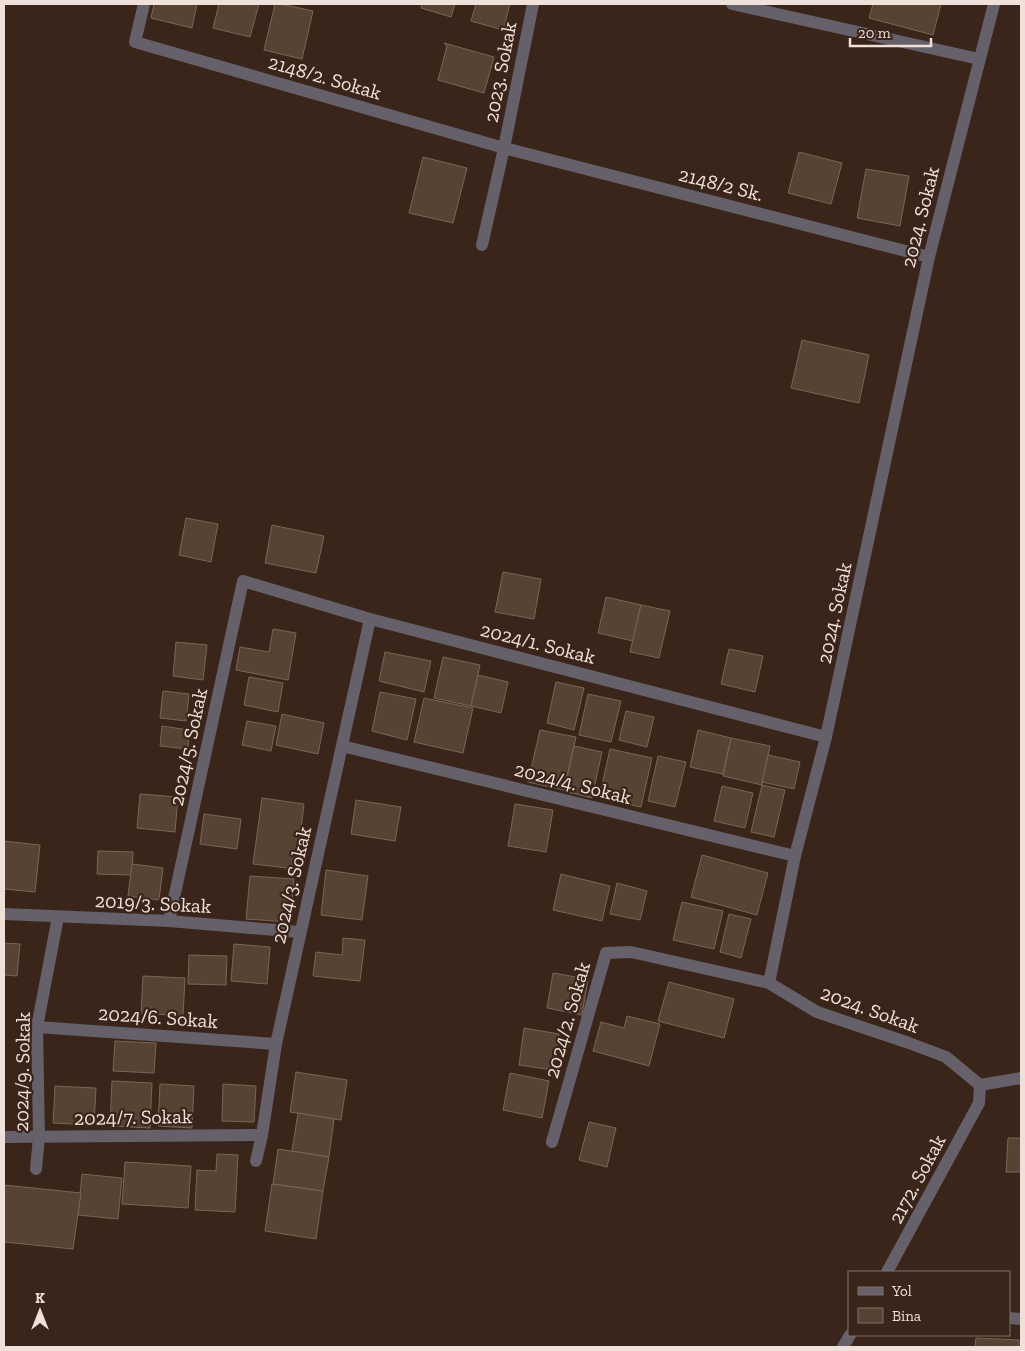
<svg xmlns="http://www.w3.org/2000/svg" width="1025" height="1351" font-family="'Zilla Slab',serif">
	<rect width="100%" height="100%" fill="#3a251a"/>
	<g fill="#574333" stroke="#7a6654">
		<polygon points="154,4 197,4 192,28 151,18"/>
		<polygon points="219,4 259,4 250,37 213,28"/>
		<polygon points="275,4 281,4 313,11 302,59 264,50"/>
		<polygon points="422,4 455,4 451,17 421,8"/>
		<polygon points="476,4 510,4 503,30 471,21"/>
		<polygon points="873,4 941,4 933,35 869,18"/>
		<polygon points="444,43 494,57 484,93 438,80 447,46"/>
		<polygon points="799,152 842,163 831,204 788,193"/>
		<polygon points="423,157 467,168 453,223 409,213"/>
		<polygon points="866,169 909,176 900,226 857,218"/>
		<polygon points="802,340 869,355 859,403 791,388"/>
		<polygon points="186,518 218,524 211,562 179,555"/>
		<polygon points="272,525 324,536 316,573 265,563"/>
		<polygon points="503,572 541,579 534,619 495,612"/>
		<polygon points="606,597 641,605 633,641 598,633"/>
		<polygon points="641,605 670,611 659,658 630,652"/>
		<polygon points="273,629 296,633 288,680 236,670 240,647 269,652"/>
		<polygon points="176,642 207,645 203,680 173,676"/>
		<polygon points="729,649 763,656 755,692 721,684"/>
		<polygon points="385,652 431,661 424,692 379,681"/>
		<polygon points="443,657 480,665 471,706 434,698"/>
		<polygon points="478,675 508,682 501,713 471,706"/>
		<polygon points="249,677 283,683 278,712 244,705"/>
		<polygon points="556,682 584,688 574,730 547,723"/>
		<polygon points="163,691 189,694 186,721 160,718"/>
		<polygon points="380,692 416,699 407,740 372,731"/>
		<polygon points="588,694 621,701 611,742 579,735"/>
		<polygon points="424,698 473,708 463,753 414,742"/>
		<polygon points="626,711 654,717 647,747 619,740"/>
		<polygon points="282,714 324,723 318,754 276,745"/>
		<polygon points="247,721 276,726 271,751 242,745"/>
		<polygon points="162,726 189,730 188,749 160,746"/>
		<polygon points="540,730 576,737 564,790 528,782"/>
		<polygon points="698,730 731,738 723,774 690,767"/>
		<polygon points="731,738 770,746 762,785 723,776"/>
		<polygon points="574,746 602,752 592,798 564,791"/>
		<polygon points="610,749 652,758 641,807 599,798"/>
		<polygon points="768,755 800,762 794,789 762,782"/>
		<polygon points="658,756 686,762 675,807 648,801"/>
		<polygon points="762,785 785,790 774,837 751,832"/>
		<polygon points="722,786 753,793 745,828 714,821"/>
		<polygon points="140,794 178,797 175,832 137,828"/>
		<polygon points="262,798 304,804 296,869 253,864"/>
		<polygon points="356,800 401,807 395,841 351,834"/>
		<polygon points="515,804 553,810 546,852 508,846"/>
		<polygon points="204,814 241,819 237,849 200,844"/>
		<polygon points="4,841 40,845 35,892 4,889"/>
		<polygon points="98,851 133,852 132,875 97,874"/>
		<polygon points="702,855 768,873 757,915 691,897"/>
		<polygon points="132,864 163,868 159,900 128,896"/>
		<polygon points="326,870 368,876 362,920 321,915"/>
		<polygon points="561,874 610,886 602,921 553,910"/>
		<polygon points="250,876 294,879 290,922 246,919"/>
		<polygon points="617,883 647,891 640,920 610,914"/>
		<polygon points="682,902 723,911 714,949 673,940"/>
		<polygon points="729,914 751,919 741,958 720,952"/>
		<polygon points="343,938 365,940 360,981 313,976 316,952 342,955"/>
		<polygon points="4,943 20,944 17,976 4,975"/>
		<polygon points="234,944 270,947 267,984 231,981"/>
		<polygon points="189,955 227,956 226,985 188,984"/>
		<polygon points="553,973 588,979 582,1015 547,1008"/>
		<polygon points="143,976 185,978 183,1016 141,1013"/>
		<polygon points="669,982 734,999 724,1038 658,1021"/>
		<polygon points="627,1016 660,1024 649,1066 593,1051 601,1022 624,1028"/>
		<polygon points="524,1028 559,1034 553,1070 519,1065"/>
		<polygon points="115,1041 156,1043 154,1073 113,1071"/>
		<polygon points="296,1072 347,1080 341,1120 290,1112"/>
		<polygon points="510,1073 549,1081 542,1118 503,1110"/>
		<polygon points="112,1081 152,1083 150,1128 110,1126"/>
		<polygon points="160,1084 194,1086 192,1128 158,1126"/>
		<polygon points="223,1084 256,1086 254,1122 222,1121"/>
		<polygon points="55,1086 96,1088 94,1125 53,1123"/>
		<polygon points="298,1113 334,1119 329,1157 292,1151"/>
		<polygon points="589,1122 616,1128 607,1167 579,1160"/>
		<polygon points="1008,1138 1021,1138 1021,1172 1006,1172"/>
		<polygon points="278,1149 329,1157 323,1191 273,1184"/>
		<polygon points="217,1154 238,1155 235,1212 195,1210 197,1170 216,1171"/>
		<polygon points="125,1162 191,1166 188,1208 122,1204"/>
		<polygon points="82,1174 122,1178 118,1219 78,1215"/>
		<polygon points="272,1184 323,1191 316,1239 265,1231"/>
		<polygon points="4,1185 81,1193 73,1249 4,1242"/>
		<polygon points="976,1338 1019,1340 1019,1347 975,1347"/>
	</g>
	<g fill="none" stroke-linecap="round" stroke-linejoin="round">
		<g stroke="#65606a" stroke-width="12">
			<polyline points="144,4 135,42 504,148 929,257"/>
			<polyline points="732,4 979,59"/>
			<polyline points="482,245 504,148 533,4"/>
			<polyline points="342,746 795,856"/>
			<polyline points="4,914 169,921 299,932"/>
			<polyline points="169,921 243,581 370,619 826,737"/>
			<polyline points="37,1027 276,1044"/>
			<polyline points="980,1085 1021,1078"/>
			<polyline points="4,1137 262,1135"/>
			<polyline points="552,1142 606,953 631,952 769,983"/>
			<polyline points="256,1161 262,1135 276,1044 370,619"/>
			<polyline points="36,1169 39,1137 37,1027 58,917"/>
			<polyline points="887,1272 979,1103 980,1085 946,1057 909,1043 817,1012 769,983 795,856 826,737 929,257 994,4"/>
			<polyline points="1009,1318 1021,1319"/>
			<polyline points="843,1347 850,1335"/>
		</g>
	</g>
	<g text-anchor="middle" dominant-baseline="central" stroke-width="4.5" stroke-linejoin="round" paint-order="stroke">
		<g font-size="20" fill="#efe0d9" stroke="#3a251a">
			<text transform="translate(500 72) rotate(-79)">2023. Sokak</text>
			<text transform="translate(325 77) rotate(16)">2148/2. Sokak</text>
			<text transform="translate(721 184) rotate(14)">2148/2 Sk.</text>
			<text transform="translate(920 217) rotate(-76)">2024. Sokak</text>
			<text transform="translate(834 613) rotate(-78)">2024. Sokak</text>
			<text transform="translate(538 643) rotate(14)">2024/1. Sokak</text>
			<text transform="translate(188 747) rotate(-78)">2024/5. Sokak</text>
			<text transform="translate(573 783) rotate(14)">2024/4. Sokak</text>
			<text transform="translate(291 885) rotate(-77)">2024/3. Sokak</text>
			<text transform="translate(153 903) rotate(3)">2019/3. Sokak</text>
			<text transform="translate(870 1009) rotate(20)">2024. Sokak</text>
			<text transform="translate(158 1017) rotate(4)">2024/6. Sokak</text>
			<text transform="translate(567 1020) rotate(-74)">2024/2. Sokak</text>
			<text transform="translate(22 1072) rotate(-89)">2024/9. Sokak</text>
			<text transform="translate(133 1117) rotate(-1)">2024/7. Sokak</text>
			<text transform="translate(917 1179) rotate(-62)">2172. Sokak</text>
		</g>
	</g>
	<rect width="1025" height="1351" fill="none" stroke="#efe0d9" stroke-width="10"/>
	<rect x="848" y="1271" width="162" height="65" fill="#3a251a" stroke="#827066"/>
	<rect x="858" y="1287" width="25" height="8" fill="#65606a" stroke="#827066"/>
	<text x="892" y="1296" font-size="15" fill="#efe0d9">Yol</text>
	<rect x="858" y="1308" width="25" height="15" fill="#574333" stroke="#827066"/>
	<text x="892" y="1321" font-size="15" fill="#efe0d9">Bina</text>
	<g transform="translate(40 1311)" stroke="#3a251a" stroke-width="4" paint-order="stroke">
	<path d="M0-4L9 19L0 12L-9 19Z" fill="#efe0d9"/>
	<text y="-8" font-size="14" font-weight="bold" text-anchor="middle" fill="#efe0d9">K</text>
	</g>
	<path d="M850 38v8h81v-8" fill="none" stroke="#efe0d9" stroke-width="2.5"/>
	<text x="858" y="38" font-size="15" fill="#efe0d9" stroke="#3a251a" stroke-width="4" paint-order="stroke">20 m</text>
</svg>
